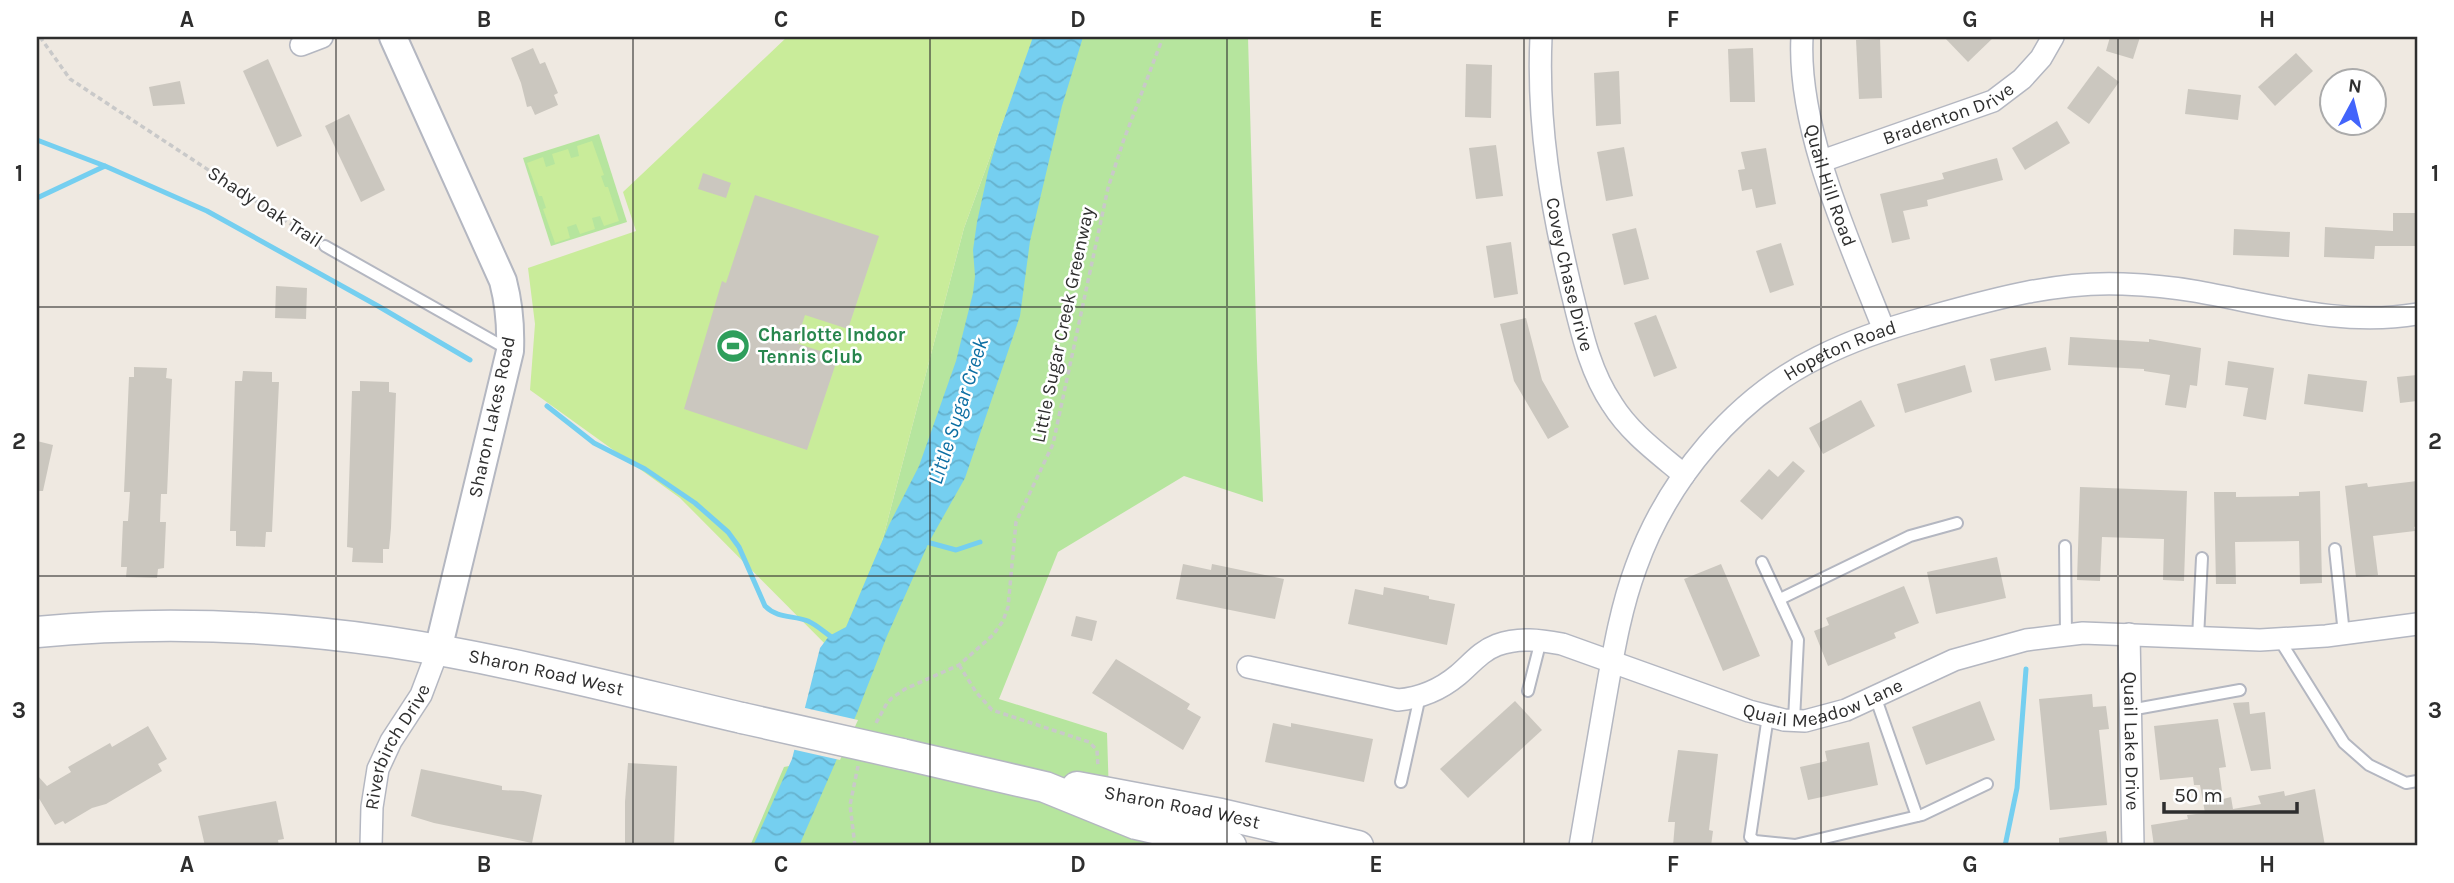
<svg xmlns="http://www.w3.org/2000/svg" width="2454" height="883" font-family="Karla,sans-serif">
	<defs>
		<pattern id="water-waves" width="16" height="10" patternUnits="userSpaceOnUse" patternTransform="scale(1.75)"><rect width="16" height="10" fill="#75cff0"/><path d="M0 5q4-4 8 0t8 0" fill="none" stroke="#66b2ce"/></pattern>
	</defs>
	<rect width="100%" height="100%" fill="#efe9e1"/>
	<g fill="#b6e59e">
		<polygon points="1034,37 1248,37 1257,360 1263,502 1184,476 1058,552 999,699 1107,733 1110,827 1181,846 750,846 784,767 814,761 849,668 964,228"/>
		<polygon points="599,134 627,222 551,246 523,158"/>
	</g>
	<g fill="#c9ec9a">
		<polygon points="787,37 1034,37 964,228 849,668 680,498 530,390 535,324 528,268 636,231 623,192"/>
		<polygon points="592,141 604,175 601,176 605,187 608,187 619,221 604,226 600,216 592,218 595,229 580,234 576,224 567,227 570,238 555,243 543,209 546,208 542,196 539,196 527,163 543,157 546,167 555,164 552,154 568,149 571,158 579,156 577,146"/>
	</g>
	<polygon fill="url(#water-waves)" points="1033,37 1083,37 1062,106 1030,241 1020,316 965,478 929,542 887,636 857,713 799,846 753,846 792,759 820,648 829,636 846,627 889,525 919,466 937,415 956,361 973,293 975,276 973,250 977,222 988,172 998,136"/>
	<polygon fill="#efe9e1" points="801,707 858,720 840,760 791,749"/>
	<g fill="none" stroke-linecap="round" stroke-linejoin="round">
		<g stroke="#75cff0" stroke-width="5">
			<polyline points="37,140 105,166 207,211 378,306 470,360"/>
			<polyline points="37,198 105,166"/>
			<path d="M547,406L594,443L645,469L695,503L728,532L739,547L765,606C778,619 793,615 808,621C817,625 825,633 833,638"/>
			<polyline points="923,541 956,550 980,542"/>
			<polyline points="2005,846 2017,788 2026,669"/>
		</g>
	</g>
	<g fill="#cbc7bf">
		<polygon points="1944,37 1994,37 1968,62"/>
		<polygon points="2110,37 2140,37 2133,59 2106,51"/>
		<polygon points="1880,39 1882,98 1859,99 1856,40"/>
		<polygon points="533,48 540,64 545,62 558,93 554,95 558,105 535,115 531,106 527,107 521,83 511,58"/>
		<polygon points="1753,48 1755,102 1730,102 1728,49"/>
		<polygon points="2296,53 2313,71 2275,106 2258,87"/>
		<polygon points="268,59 302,136 277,147 243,71"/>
		<polygon points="1466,64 1492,65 1491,118 1465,117"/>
		<polygon points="2098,66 2119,82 2089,124 2067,108"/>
		<polygon points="1619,71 1621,124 1596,126 1594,73"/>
		<polygon points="180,81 185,104 153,106 149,87"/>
		<polygon points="2188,89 2241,95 2238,120 2185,114"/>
		<polygon points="349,114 385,190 361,202 325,126"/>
		<polygon points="2057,121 2070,143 2025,170 2012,148"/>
		<polygon points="1496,145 1503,196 1476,199 1469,148"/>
		<polygon points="1624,147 1633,196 1606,201 1597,152"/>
		<polygon points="1766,148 1776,204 1756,208 1752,189 1742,191 1738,170 1745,169 1741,152"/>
		<polygon points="1997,158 2003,180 1927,200 1928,206 1903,211 1910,239 1892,243 1880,194 1944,179 1942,173"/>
		<polygon points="703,173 731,183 726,198 698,189"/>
		<polygon points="755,195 879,236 848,329 805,315 796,343 838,357 807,450 684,409 722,281 726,283"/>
		<polygon points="2393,213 2417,213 2417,246 2375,246 2374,259 2324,257 2325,227 2393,231"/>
		<polygon points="1636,228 1649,279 1624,285 1612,234"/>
		<polygon points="2234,229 2290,232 2289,257 2233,255"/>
		<polygon points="1511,242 1518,294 1494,298 1486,246"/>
		<polygon points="1781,243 1794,285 1770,293 1756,251"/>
		<polygon points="276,286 307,288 306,319 275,318"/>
		<polygon points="1656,315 1677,368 1654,377 1634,323"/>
		<polygon points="1526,318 1542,380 1569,427 1548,439 1514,381 1500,324"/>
		<polygon points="2070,337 2149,342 2149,339 2201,348 2197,386 2190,385 2186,408 2165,405 2170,375 2144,371 2144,369 2068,365"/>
		<polygon points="2046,347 2051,370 1995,381 1990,359"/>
		<polygon points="2228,361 2274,368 2266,420 2243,416 2248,388 2225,385"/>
		<polygon points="1965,365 1972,392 1905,413 1897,384"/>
		<polygon points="134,367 167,368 166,378 172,379 167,494 161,494 160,522 166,522 164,568 158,569 157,578 126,577 127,567 121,567 123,521 128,521 130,492 124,492 129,377 134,377"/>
		<polygon points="243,371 272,372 272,382 279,382 272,532 266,532 265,547 236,546 236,531 230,531 235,381 242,381"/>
		<polygon points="2308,374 2367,381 2363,412 2304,404"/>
		<polygon points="2417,375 2417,401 2400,403 2397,377"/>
		<polygon points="360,381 389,382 389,392 396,393 391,528 389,549 383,549 383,563 352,562 353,548 347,547 352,391 360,391"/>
		<polygon points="1861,400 1875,426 1823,454 1809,428"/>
		<polygon points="37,441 53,445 43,491 37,491"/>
		<polygon points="1793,461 1805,471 1762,520 1740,501 1769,469 1778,477"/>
		<polygon points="2417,481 2417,526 2414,527 2415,531 2373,536 2378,575 2356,577 2345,486 2367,483 2368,487"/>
		<polygon points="2080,487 2187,491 2184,581 2163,580 2164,539 2102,537 2100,581 2077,580"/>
		<polygon points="2320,491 2322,583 2300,584 2299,541 2235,542 2236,584 2216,584 2214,492 2236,492 2236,497 2299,496 2299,492"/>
		<polygon points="1997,557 2006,598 1936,614 1927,572"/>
		<polygon points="1183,564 1211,570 1212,564 1284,579 1275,619 1176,599"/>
		<polygon points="1721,564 1760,656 1723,671 1684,579"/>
		<polygon points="1904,586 1919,623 1894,633 1896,638 1828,666 1814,631 1829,625 1826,618"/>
		<polygon points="1384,587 1429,596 1429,599 1455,604 1447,645 1348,624 1355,589 1383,595"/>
		<polygon points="1076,616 1097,621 1092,641 1071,636"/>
		<polygon points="1116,659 1190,704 1187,709 1201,717 1183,750 1092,693"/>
		<polygon points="2092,694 2093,707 2106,706 2109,729 2099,730 2107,805 2050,810 2039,699"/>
		<polygon points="1515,701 1542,730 1468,798 1440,769"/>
		<polygon points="1980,701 1995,740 1926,765 1912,727"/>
		<polygon points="2249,702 2250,714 2265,712 2271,769 2251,771 2233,703"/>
		<polygon points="2218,719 2226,767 2219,768 2223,799 2231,797 2233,809 2261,804 2258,796 2284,791 2285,796 2315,789 2325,846 2154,846 2151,825 2188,819 2187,815 2205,813 2200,785 2194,785 2193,777 2160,780 2154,726"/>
		<polygon points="1273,723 1291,727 1291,723 1373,739 1364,782 1265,762"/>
		<polygon points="148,726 167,759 158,764 162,771 106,804 92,808 65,824 63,821 55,825 37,795 37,775 47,786 71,772 68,767 110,743 112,747"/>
		<polygon points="1869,742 1878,785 1808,800 1800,767 1827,761 1825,751"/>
		<polygon points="1678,750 1718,754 1709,830 1713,831 1711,846 1673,846 1675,822 1668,822"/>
		<polygon points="628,763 677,766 674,846 625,846 625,802"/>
		<polygon points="421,769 502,786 502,790 523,791 542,795 532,843 434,823 411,816"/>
		<polygon points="276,801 284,839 278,840 279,846 205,846 198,816"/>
		<polygon points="2106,831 2108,846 2059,846 2059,838"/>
	</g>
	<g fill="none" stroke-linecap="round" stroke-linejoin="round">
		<g stroke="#b4b7c1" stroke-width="14">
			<g id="service">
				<polyline points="325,246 509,350"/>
				<polyline points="2065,546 2066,635"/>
				<polyline points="2335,549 2344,634"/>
				<polyline points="1762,562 1798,640 1794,720"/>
				<polyline points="1780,599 1910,536 1957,523"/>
				<polyline points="2198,638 2202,558"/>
				<polyline points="2279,639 2344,743 2369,765 2406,783 2417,781"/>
				<polyline points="1528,691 1541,640"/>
				<polyline points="1875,696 1917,816"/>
				<polyline points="2130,710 2240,690"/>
				<polyline points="1768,716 1750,837 1755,841 1795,845 1922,815 1987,784"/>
				<polyline points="1401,782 1420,696"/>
			</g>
		</g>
		<g stroke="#b4b7c1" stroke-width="24">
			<g id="minor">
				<path id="s1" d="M1541,37C1537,123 1551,206 1571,289C1581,329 1589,370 1612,404C1630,433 1658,453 1684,475"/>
				<path id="s2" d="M1802,37C1797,130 1850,243 1884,330"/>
				<polyline points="301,45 322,37"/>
				<path id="s3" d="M1822,161L1993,101L2022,79L2041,58L2053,37"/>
				<path id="s4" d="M2129,634L2133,846"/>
				<path id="s5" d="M1248,667L1398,700C1421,698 1440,690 1458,675C1471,664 1481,651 1497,645C1519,637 1540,640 1562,644L1749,711L1784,720L1805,721L1846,710L1954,660L2026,640L2083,633L2260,640L2326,636L2417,624"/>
				<path id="s6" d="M371,846L372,807L378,769L391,741L421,695L438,650"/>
				<path id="s7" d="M1580,846C1588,797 1597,749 1605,700C1613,655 1620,610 1636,567C1667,480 1735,398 1819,357C1853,340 1888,328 1925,318C1990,300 2055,281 2123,284C2147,285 2171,287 2194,291C2269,304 2341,327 2417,314"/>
			</g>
		</g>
		<g stroke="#b4b7c1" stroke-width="30">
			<path id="tertiary" d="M393,37L503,281C509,304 511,326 510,351L438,650"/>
		</g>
		<g stroke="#b4b7c1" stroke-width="33">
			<g id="secondary">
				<path id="s8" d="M37,632C154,621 274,625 390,642C509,660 626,691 742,718"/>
				<polyline points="902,754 1045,787 1136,824 1231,846"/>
				<path id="s9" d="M1077,787L1221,814L1358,846"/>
			</g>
		</g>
		<g stroke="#c9c9c9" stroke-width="3.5" stroke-dasharray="5 3.5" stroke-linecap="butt">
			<polyline points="40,37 70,79 315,240"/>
			<polyline points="959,665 976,692 992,710 1089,742 1097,750 1098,767"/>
			<polyline points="876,723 887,703 892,698 905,689 959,665 993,635 1003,621 1008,607 1016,522 1053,444 1108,188 1123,142 1163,37"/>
			<polyline points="855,846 850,805 858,766"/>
		</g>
		<use href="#service" stroke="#fff" stroke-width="10"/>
		<use href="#minor" stroke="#fff" stroke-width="21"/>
		<use href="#tertiary" stroke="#fff" stroke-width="26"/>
		<use href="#secondary" stroke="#fff" stroke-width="30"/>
		<g stroke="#b4b7c1" stroke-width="33" stroke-linecap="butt">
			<polyline id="secondary-bridge" points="742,718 902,754"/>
		</g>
		<use href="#secondary-bridge" stroke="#fff" stroke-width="30"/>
	</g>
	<path fill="none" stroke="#2e2e2e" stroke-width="2" stroke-opacity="0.55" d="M336,37V846M633,37V846M930,37V846M1227,37V846M1524,37V846M1821,37V846M2118,37V846M37,307H2417M37,576H2417"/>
	<defs>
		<g id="stadium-disc" transform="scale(1.75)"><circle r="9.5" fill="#2e9e5b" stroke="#fff"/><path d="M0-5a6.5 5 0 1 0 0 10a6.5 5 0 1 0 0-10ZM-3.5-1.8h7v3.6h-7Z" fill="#fff"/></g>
	</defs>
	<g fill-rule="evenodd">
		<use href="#stadium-disc" x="733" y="346"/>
	</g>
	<g text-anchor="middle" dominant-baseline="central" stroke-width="5" stroke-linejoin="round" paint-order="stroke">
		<g font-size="19" fill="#2e2e2e" stroke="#fff">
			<text stroke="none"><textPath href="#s3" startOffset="135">Bradenton Drive</textPath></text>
			<text stroke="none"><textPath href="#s2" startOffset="152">Quail Hill Road</textPath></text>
			<text transform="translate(265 207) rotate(33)">Shady Oak Trail</text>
			<text stroke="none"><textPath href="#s1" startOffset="240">Covey Chase Drive</textPath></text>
			<text transform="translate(1063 325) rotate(-78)">Little Sugar Creek Greenway</text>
			<text stroke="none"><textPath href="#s7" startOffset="592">Hopeton Road</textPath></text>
			<text transform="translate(492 417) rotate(-78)">Sharon Lakes Road</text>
			<text stroke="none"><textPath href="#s8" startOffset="513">Sharon Road West</textPath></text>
			<text stroke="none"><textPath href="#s5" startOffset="611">Quail Meadow Lane</textPath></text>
			<text stroke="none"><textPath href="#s4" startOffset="107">Quail Lake Drive</textPath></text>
			<text stroke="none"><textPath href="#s6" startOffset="105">Riverbirch Drive</textPath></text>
			<text stroke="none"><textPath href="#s9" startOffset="107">Sharon Road West</textPath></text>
		</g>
		<g font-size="19" font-weight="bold" fill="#27864d" stroke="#fff" text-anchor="start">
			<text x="758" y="335">Charlotte Indoor<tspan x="758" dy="22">Tennis Club</tspan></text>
		</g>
		<g font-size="21" font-style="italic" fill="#0d6fa3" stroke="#fff">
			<text transform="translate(958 411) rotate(-72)">Little Sugar Creek</text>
		</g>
	</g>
	<rect width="2454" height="883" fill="none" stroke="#ffffff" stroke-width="77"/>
	<g transform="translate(2353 102) rotate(7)"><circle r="33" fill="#ffffff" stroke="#ababab" stroke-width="2"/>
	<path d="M0-5L12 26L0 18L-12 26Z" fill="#4264fb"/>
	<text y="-10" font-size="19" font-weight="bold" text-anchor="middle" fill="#2e2e2e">N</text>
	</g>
	<path d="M2164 802v10h133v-10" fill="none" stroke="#2e2e2e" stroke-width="3.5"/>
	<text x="2174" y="802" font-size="21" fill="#2e2e2e" stroke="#ffffff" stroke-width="5" paint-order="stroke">50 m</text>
	<rect x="38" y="38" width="2378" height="806" fill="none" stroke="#2e2e2e" stroke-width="2.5"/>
	<g font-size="23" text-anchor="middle" font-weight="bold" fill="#2e2e2e">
		<text x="187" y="27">A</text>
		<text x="484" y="27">B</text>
		<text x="781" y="27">C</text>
		<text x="1078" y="27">D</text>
		<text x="1376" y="27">E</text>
		<text x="1673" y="27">F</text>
		<text x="1970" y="27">G</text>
		<text x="2267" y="27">H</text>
		<text x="19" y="181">1</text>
		<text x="2435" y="181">1</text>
		<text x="19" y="449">2</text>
		<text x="2435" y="449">2</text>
		<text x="19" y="718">3</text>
		<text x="2435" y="718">3</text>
		<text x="187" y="872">A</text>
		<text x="484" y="872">B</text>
		<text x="781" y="872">C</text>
		<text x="1078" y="872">D</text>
		<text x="1376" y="872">E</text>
		<text x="1673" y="872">F</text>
		<text x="1970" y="872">G</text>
		<text x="2267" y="872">H</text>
	</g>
</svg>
